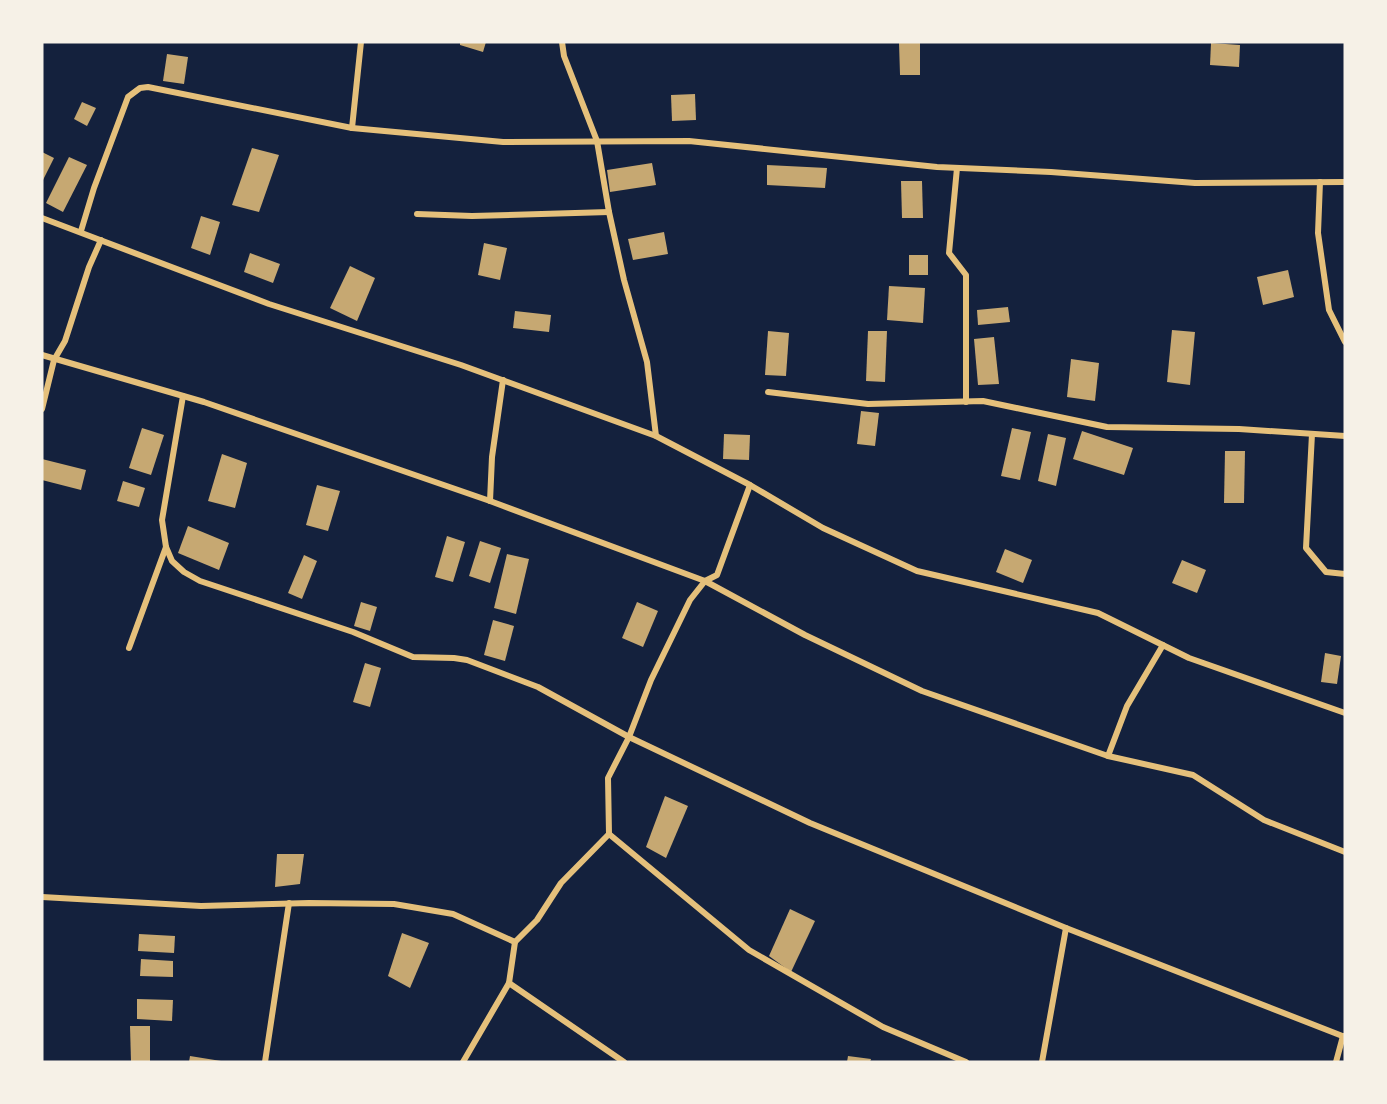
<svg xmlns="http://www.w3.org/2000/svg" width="1387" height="1104" font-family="'Nunito Sans',sans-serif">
	<rect width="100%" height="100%" fill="#14213d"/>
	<g fill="#c6a872">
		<polygon points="460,42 486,42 483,52 460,45"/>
		<polygon points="899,42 920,42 920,75 900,75"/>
		<polygon points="1211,43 1240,45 1239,67 1210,65"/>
		<polygon points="167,54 188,57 184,84 163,81"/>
		<polygon points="695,94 696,120 672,121 671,95"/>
		<polygon points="82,102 96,108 87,126 74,119"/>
		<polygon points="252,148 279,155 259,212 232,205"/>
		<polygon points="42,152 54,158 42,182"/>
		<polygon points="69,157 87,165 63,212 46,203"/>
		<polygon points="652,163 656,185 610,192 607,170"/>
		<polygon points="767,165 827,168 825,188 767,185"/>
		<polygon points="901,181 922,181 923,218 902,218"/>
		<polygon points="201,216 220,222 210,255 191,248"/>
		<polygon points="664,232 668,254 633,260 628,239"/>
		<polygon points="484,243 507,248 500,280 478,275"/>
		<polygon points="250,253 280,264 273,283 244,272"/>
		<rect x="909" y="255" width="19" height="20"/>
		<polygon points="350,266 375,278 357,321 330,308"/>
		<polygon points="1288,270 1294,297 1263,305 1257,277"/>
		<polygon points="889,286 925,288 923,323 887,320"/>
		<polygon points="1008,307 1010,322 978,325 977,310"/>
		<polygon points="515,311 551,315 549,332 513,328"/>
		<polygon points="1172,330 1195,332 1190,385 1167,382"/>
		<polygon points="768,331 789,333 786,376 765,375"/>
		<polygon points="868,331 887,331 885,382 866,381"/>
		<polygon points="994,337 999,384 978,385 974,339"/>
		<polygon points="1071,359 1099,363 1095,401 1067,397"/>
		<polygon points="861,411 879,413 875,446 857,444"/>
		<polygon points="142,428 164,435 151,475 129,468"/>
		<polygon points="1012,428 1031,432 1020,480 1001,476"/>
		<polygon points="1082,431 1133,448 1124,475 1073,459"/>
		<polygon points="724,434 750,435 749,460 723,459"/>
		<polygon points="1048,434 1066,438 1056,486 1038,481"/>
		<polygon points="1225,451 1245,451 1244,503 1224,503"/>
		<polygon points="222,454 247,463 235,508 208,501"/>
		<polygon points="42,459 86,470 81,490 42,480"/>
		<polygon points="123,481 145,488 139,507 117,501"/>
		<polygon points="317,485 340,491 328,531 306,525"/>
		<polygon points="188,526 229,543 219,570 178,553"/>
		<polygon points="447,536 465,542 453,582 435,577"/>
		<polygon points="480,541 501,548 490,583 469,576"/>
		<polygon points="1005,549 1032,560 1023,583 996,572"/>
		<polygon points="507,554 529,559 516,614 494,608"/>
		<polygon points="304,555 317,561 302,599 288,593"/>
		<polygon points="1182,560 1206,570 1197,593 1172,583"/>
		<polygon points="361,602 377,607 370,631 354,626"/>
		<polygon points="637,602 658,611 643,647 622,638"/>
		<polygon points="493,620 514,626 505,661 484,655"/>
		<polygon points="1325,653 1341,656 1337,684 1321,682"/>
		<polygon points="365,663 381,668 370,707 353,702"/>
		<polygon points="665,796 688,806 666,858 646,847"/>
		<polygon points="277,854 304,854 300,884 275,887"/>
		<polygon points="790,909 815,921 791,972 769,956"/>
		<polygon points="402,933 429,943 410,988 388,976"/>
		<polygon points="139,934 175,936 174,953 138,951"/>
		<polygon points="141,959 173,961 173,977 140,976"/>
		<polygon points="137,999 173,1000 172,1021 137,1019"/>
		<polygon points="130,1026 150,1026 150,1062 131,1062"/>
		<polygon points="190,1056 221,1061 220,1062 189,1062"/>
		<polygon points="848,1056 871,1059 870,1062 847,1062"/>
	</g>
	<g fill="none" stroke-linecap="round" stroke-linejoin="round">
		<g stroke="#e5c07b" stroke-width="6">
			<polyline points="562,42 564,56 597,141 609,212 624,280 647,362 656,436"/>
			<polyline points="352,128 361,42"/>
			<polyline points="957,168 949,253 966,275 966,402"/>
			<polyline points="1320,182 1318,233 1329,310 1345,342"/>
			<polyline points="417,214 472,216 609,212"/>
			<polyline points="42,218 269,304 461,365 656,436 750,485 823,528 917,571 1098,613 1189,658 1345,713"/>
			<polyline points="81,231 94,188 128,97 140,88 148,87 352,128 503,142 689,141 937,167 1051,172 1195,183 1345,182"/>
			<polyline points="42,355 204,402 490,501 705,581 805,635 922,691 1108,756 1193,775 1264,820 1345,852"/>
			<polyline points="768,392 868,404 983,401 1107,427 1239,429 1345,436"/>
			<polyline points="183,396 162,520 166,547 172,561 184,572 200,581 353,632 413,657 454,658 467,660 538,687 629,737 810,823 1066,928 1345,1037"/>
			<polyline points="42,409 54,360 65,341 89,267 101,240"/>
			<polyline points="1312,434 1306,548 1326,572 1345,574"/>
			<polyline points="490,501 492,457 503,380"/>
			<polyline points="129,648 166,547"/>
			<polyline points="1108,756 1127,706 1163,645"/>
			<polyline points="609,834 749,950 883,1027 966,1062"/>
			<polyline points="42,897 201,906 309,903 394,904 453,914 515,942"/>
			<polyline points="509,983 624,1062"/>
			<polyline points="265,1062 289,903"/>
			<polyline points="463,1062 509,983 515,942 537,920 561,883 609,834 608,778 629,737 651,680 690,600 705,581 717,575 750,485"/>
			<polyline points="1042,1062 1066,928"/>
			<polyline points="1336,1062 1343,1036"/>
		</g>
	</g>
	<rect width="1387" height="1104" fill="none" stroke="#f6f1e7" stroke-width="87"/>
</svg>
